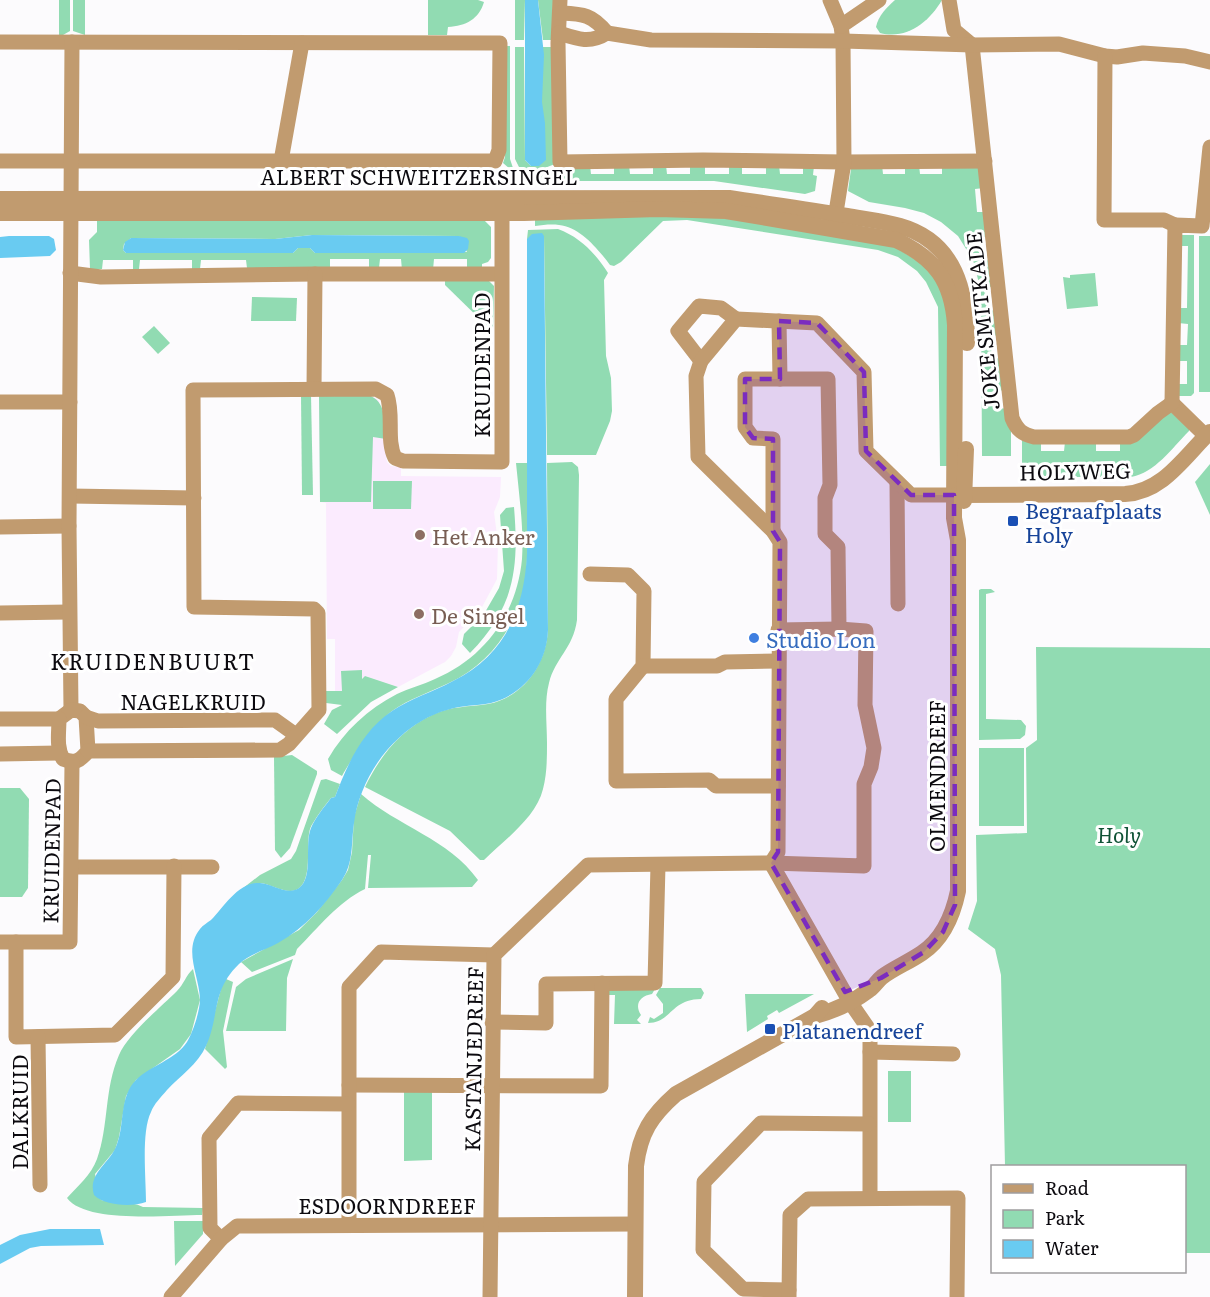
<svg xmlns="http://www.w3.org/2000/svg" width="1210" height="1297" font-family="Literata,serif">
	<rect width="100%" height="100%" fill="#fcfbfd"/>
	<polygon fill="#fbebfe" points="319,395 374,397 379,401 387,462 391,466 401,467 401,476 501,477 500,497 494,512 498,543 497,579 481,609 459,632 456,647 451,656 445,662 398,687 365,676 350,701 335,691 335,639 327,639 326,503 320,502"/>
	<g fill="#91dbb2" fill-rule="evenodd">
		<polygon points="59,0 70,0 70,31 63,35 59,35"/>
		<polygon points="73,0 85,0 85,35 73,31"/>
		<path d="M428,0H478L484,2C479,19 466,26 448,27L447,35H428Z"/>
		<polygon points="515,0 525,0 524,40 515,40"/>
		<polygon points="538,0 553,0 552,40 543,40"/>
		<path d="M895,0H942C929,22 907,40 880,33L876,27C878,16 887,7 895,0Z"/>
		<polygon points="505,46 510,46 510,159 513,168 510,169 503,163 505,157"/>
		<polygon points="515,47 524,47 525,160 531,166 539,166 543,47 553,47 555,164 532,173 520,169 515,159"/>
		<polygon points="563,165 590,165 591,174 614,174 614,165 629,165 630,174 653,174 653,165 666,165 667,174 690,174 690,165 705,165 705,174 729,174 729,165 742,165 742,174 766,174 766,165 779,165 780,174 803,174 803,165 814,166 813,175 817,176 815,191 805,194 714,181 532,181 532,179 548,174"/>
		<polygon points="882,165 883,174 905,174 905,165 919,165 920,174 942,174 942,165 978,167 984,188 975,189 977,212 986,212 989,236 980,238 982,261 991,260 994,286 985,288 987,311 997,310 999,335 990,336 992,359 1002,358 1005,390 996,391 998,409 1007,408 1011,427 1011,456 982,456 981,291 973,260 958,236 941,222 924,213 905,208 869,202 848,191 851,169"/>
		<path d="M701,215L885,241L931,269L950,309L948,466H940L938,307L926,282L917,271L898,257L878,250L687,220L663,221L621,262L614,266L610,265C598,249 580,227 559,225C551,224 543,225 535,226V216Z"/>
		<path d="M97,216L484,220L491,227V258L488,262L482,264V268H467V259H434L433,270H402L401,259H380L379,268H369V259H330V268H247L246,260H201L200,269H192V260H140L139,269H133V260H103L102,269H90L89,240L97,232ZM312,235L459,236L467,252L315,253L310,248H298L293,253H126L123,250L124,244L131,238L275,239Z"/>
		<path d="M558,229C580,237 596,254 608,273L604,280L606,356L611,378L612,411L610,421L596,455H547L544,236L527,239L528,230Z"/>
		<polygon points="1181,235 1194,235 1194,393 1191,396 1179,396 1178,384 1187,384 1187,361 1178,361 1178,345 1187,345 1188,324 1178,323 1178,308 1187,308 1188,246 1179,246"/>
		<rect x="1199" y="236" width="11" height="156"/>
		<polygon points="1095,273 1098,306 1067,309 1063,277 1070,278 1070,275"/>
		<polygon points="445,280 488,280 494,286 493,329 490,329 445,285"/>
		<polygon points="252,297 297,298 296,321 251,321"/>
		<polygon points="154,326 170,343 158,354 142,337"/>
		<polygon points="301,395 311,395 313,495 302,495"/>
		<path d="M319,395H368C387,401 384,422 386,439L373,437L371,502H320Z"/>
		<path d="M1171,412L1189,429V431C1172,448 1155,473 1131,477H1030L1022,472V441L1041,442V451H1064L1065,442H1096V451H1120V442L1164,414Z"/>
		<path d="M572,462L578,467L579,475L577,620C573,649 555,658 549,683C544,702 547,723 547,743C547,758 547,774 543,789C536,818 504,840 484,860H480L450,831L365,787C380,756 401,729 434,714C452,706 469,707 488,704C524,697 546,664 548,630L547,463Z"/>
		<path d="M516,463H527C527,487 527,512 527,536C527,555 528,576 522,595C511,634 486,666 449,683C430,692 409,699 392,711C378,722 350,760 342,776L331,770L328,759C344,731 368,709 397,694C409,688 423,685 435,679C485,658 517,613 522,559C524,528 519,495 516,463Z"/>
		<polygon points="1210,464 1210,515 1195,482"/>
		<polygon points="373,481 412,481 411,509 373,509"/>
		<path d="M514,507C519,568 515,607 470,653L462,644L464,634L484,614L499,588L504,571L500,515L506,508Z"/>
		<polygon points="981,589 991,589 995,592 986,594 986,719 1021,720 1026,726 1025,735 1020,739 979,740 979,590"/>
		<polygon points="1036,647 1210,648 1210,1253 1185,1253 1184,1166 1005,1166 1001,975 995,949 968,929 977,901 976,835 1027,833 1026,748 1037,740"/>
		<polygon points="362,670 362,679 365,676 398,687 371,702 337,734 324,724 332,710 342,705 326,703 326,691 342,691 341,671"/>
		<rect x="979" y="748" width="45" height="78"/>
		<polygon points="292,755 317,771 317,774 290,848 281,858 275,850 274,757"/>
		<path d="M326,779L340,784L335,797L331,798C326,804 313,821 310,829C305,845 314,882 296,890C285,894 271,884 260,883C252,883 245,888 238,892L260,875L291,859L296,851L321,780Z"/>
		<polygon points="0,788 20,788 29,799 28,888 22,897 0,897"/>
		<path d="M361,794C397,826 449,839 478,880L472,887L368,888L371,855H368L365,889C338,902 318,928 297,949L295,955L252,972L241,962L299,930L317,912L342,880L348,870L352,852L354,817Z"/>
		<polygon points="293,959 287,978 286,1031 226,1031 236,987 246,979"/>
		<path d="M193,969L200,1000L191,1034L180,1049L136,1080L126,1096L119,1137L115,1150L95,1174L101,1200C114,1203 131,1201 143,1207L203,1208L202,1215C170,1215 86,1224 67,1198C78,1186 91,1175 97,1159C109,1126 104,1089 119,1055C128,1034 160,1008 177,991C184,984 186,975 193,969Z"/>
		<polygon points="226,979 233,982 223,1031 227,1067 225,1069 205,1049 222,985"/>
		<path d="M660,988H701L704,993L701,999C671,999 671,1023 648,1023L650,1017L654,1019L663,1013V1004L656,995Z"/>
		<path d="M610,989H655L652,994C640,996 634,1004 641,1015L637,1020L641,1024H614L615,995H606Z"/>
		<polygon points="745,994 814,994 779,1013 777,1010 767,1016 768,1019 747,1032"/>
		<rect x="888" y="1071" width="23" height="51"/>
		<polygon points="432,1089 432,1160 404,1161 404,1090"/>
		<polygon points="174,1221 203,1221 203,1234 175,1266"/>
	</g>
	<g fill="#69cbf1">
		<polygon points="525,0 538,0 544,55 542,102 545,123 546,160 539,166 531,166 525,160"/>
		<path d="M542,233L544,236L548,630C547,664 525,694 491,703C476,706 461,705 447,710C429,715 413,725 400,737C376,758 358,791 354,823C351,843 354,862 342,880C325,905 305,928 278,943C265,950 250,954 239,964C211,991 220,1015 206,1046C198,1064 180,1076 167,1090C161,1097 154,1104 151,1112C141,1132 146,1178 146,1202C132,1207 105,1206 94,1195C87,1173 111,1163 117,1144C125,1123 119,1097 136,1080C151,1065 175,1060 187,1042C193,1032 200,1011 200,999C199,975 183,950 200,929C203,925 207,923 211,920C224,907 239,881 260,883C273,884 288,896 299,888C314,877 304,844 311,828C315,818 325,806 331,798L335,797C347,765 362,731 392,711C411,698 433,692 453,681C505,655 524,610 527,554V239L532,234Z"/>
		<polygon points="312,235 459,236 467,238 469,241 468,249 464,253 315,253 310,248 298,248 293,253 126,253 123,250 125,242 131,238 275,239"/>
		<polygon points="9,236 49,236 54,239 56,250 50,256 0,258 0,237"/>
		<polygon points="50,1229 100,1229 104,1245 41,1246 30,1248 0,1264 0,1245 20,1235"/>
	</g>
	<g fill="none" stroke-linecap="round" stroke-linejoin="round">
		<g stroke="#c19b6f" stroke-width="15">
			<polyline points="560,0 558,43 560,162 703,160 844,162 985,161"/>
			<polyline points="830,0 841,26 843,41 844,162 834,225"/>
			<path d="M949,0L954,30L972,45L1012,418C1017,430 1022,434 1034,437H1129L1134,435L1158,413L1172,403L1206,436"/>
			<path d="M560,13C583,14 592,14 607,33"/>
			<polyline points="841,26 879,0"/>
			<path d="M559,33C577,39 590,44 607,33L651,40L843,41L972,45L1059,44L1105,56L1117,57L1143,53L1185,56L1210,62"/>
			<polyline points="0,42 500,43 499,150 495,161 0,161"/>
			<polyline points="1105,56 1104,220 1164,220 1175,225"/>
			<polyline points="281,161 302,43"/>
			<polyline points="70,273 101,277 315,274 501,274"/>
			<polyline points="779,321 780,379"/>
			<polyline points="701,361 678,331 699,306 721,308 736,319"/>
			<polyline points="314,389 315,274"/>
			<polyline points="0,402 70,402"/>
			<polyline points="1172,403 1175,225 1202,226 1210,147"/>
			<polyline points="897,482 898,604"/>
			<polyline points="70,496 194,498"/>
			<polyline points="0,527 69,526"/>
			<polyline points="773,531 773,439 753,438 745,427 745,379 828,379 830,485 825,498 825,534 838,547 839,629"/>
			<polyline points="590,574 628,575 644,591 643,666 616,699 616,781 709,780 716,786 778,786"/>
			<polyline points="0,613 69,612"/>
			<polyline points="643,666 717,666 725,662 778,661"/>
			<polyline points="71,710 69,526 72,42"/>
			<path d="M71,710L80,711L86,717L88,751C80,761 75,764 63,759C56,747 59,733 59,719Z"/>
			<polyline points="86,717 98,721 275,720 296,735"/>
			<polyline points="0,719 59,719"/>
			<path d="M88,751L280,750L289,744L319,710L318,613L314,609L194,607L193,390L376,389L387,395C394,415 386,440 395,458L403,461L502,462V201"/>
			<polyline points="0,754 59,753"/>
			<polyline points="72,867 212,867"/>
			<polyline points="0,942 70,942 72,763"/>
			<polyline points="16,942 16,1037 115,1035 173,977 174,866"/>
			<polyline points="492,1022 546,1023 546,984 655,983 658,865"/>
			<polyline points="38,1037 40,1185"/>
			<polyline points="870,1052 953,1054"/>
			<polyline points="349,1085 601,1086 602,983"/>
			<polyline points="870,1197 870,1031 850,1002 771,863 778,852 780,542 773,531 698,457 696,376 701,361 736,319 817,323 864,372 866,451 911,495 954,495"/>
			<polyline points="349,1225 349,987 381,952 494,955"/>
			<polyline points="221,1239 210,1228 209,1138 238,1103 348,1104"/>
			<polyline points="789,1290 743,1289 703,1250 704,1182 761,1123 869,1124"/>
			<polyline points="171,1297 221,1239 237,1226 635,1224"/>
			<polyline points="490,1297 494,955 588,865 771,863 864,866 864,784 871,767 874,748 865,705 866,631 839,629 778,630"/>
			<polyline points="789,1297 790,1215 808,1199 958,1198 957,1297"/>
		</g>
		<g stroke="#c19b6f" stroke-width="16">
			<path d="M0,199L729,198C768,204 807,209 847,216C864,219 883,221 900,226C956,242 967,292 967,343"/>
			<path d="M0,213H524L658,209L726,211L896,240C935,258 952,281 955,325L954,518L958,540V891C953,915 943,939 922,953C909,962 894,968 882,977C877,981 874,987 869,990C853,1002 834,1011 815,1016"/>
			<path d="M955,495L1125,494C1163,492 1184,457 1210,432"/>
			<polyline points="964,501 966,449"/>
			<path d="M635,1297L636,1166C640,1133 651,1116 676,1094L815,1016L822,1008"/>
		</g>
	</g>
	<path fill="#7b2cbf" fill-opacity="0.2" stroke="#7b2cbf" stroke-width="4.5" stroke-dasharray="12 8" stroke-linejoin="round" d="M779,321L817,323L864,372L866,451L911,495H954L955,905L943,932L924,952L881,978L845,992L771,863L778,852L780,542L773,531V439L753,438L745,427V379H780Z"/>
	<g fill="#1a4fb4" stroke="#fff" stroke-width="2">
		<rect x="1007" y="515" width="12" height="12" rx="3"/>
		<rect x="764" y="1023" width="12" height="12" rx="3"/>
	</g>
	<g fill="#8d6e63" stroke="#fff" stroke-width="2">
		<circle cx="420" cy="535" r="6"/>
		<circle cx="419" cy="614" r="6"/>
	</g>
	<circle fill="#3f7fe0" stroke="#fff" stroke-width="2" cx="754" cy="638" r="6"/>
	<g text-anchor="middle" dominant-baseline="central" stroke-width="6" stroke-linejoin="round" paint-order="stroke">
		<g font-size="21" fill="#0c0a0f" stroke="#fff">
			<text x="419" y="175">ALBERT SCHWEITZERSINGEL</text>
			<text transform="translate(981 321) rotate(-96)">JOKE SMITKADE</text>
			<text transform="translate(480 365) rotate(-90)">KRUIDENPAD</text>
			<text transform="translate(1075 470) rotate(-1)">HOLYWEG</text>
			<text x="193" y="700">NAGELKRUID</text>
			<text transform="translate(935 776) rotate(-90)">OLMENDREEF</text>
			<text transform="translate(50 851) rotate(-89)">KRUIDENPAD</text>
			<text transform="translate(472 1059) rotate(-89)">KASTANJEDREEF</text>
			<text transform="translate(18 1112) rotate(-90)">DALKRUID</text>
			<text x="387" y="1204">ESDOORNDREEF</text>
		</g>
		<g font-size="21" fill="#164399" stroke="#fff" text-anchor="start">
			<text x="1025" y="509">Begraafplaats<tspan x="1025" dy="24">Holy</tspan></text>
			<text x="782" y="1029">Platanendreef</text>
		</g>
		<g font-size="21" fill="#785e54" stroke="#fff" text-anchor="start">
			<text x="432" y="535">Het Anker</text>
			<text x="431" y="614">De Singel</text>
		</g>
		<g font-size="21" fill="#366cbe" stroke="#fff" text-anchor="start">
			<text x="766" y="638">Studio Lon</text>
		</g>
		<g font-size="21" font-style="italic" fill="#0f5235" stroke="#fff">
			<text x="1119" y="833">Holy</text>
		</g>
		<g font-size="22" letter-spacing="1.5" fill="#0c0a0f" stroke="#fff">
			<text x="153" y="660">KRUIDENBUURT</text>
		</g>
	</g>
	<rect x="991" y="1165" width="195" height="108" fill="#ffffff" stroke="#9e9d9f" stroke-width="1.5"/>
	<rect x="1003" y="1184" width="30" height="9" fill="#c19b6f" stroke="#9e9d9f" stroke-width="1.5"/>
	<text x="1045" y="1195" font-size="18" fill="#0c0a0f">Road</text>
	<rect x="1003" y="1210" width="30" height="18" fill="#91dbb2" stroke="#9e9d9f" stroke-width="1.5"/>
	<text x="1045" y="1225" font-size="18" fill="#0c0a0f">Park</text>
	<rect x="1003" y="1240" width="30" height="18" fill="#69cbf1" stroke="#9e9d9f" stroke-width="1.5"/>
	<text x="1045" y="1255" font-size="18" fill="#0c0a0f">Water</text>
</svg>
